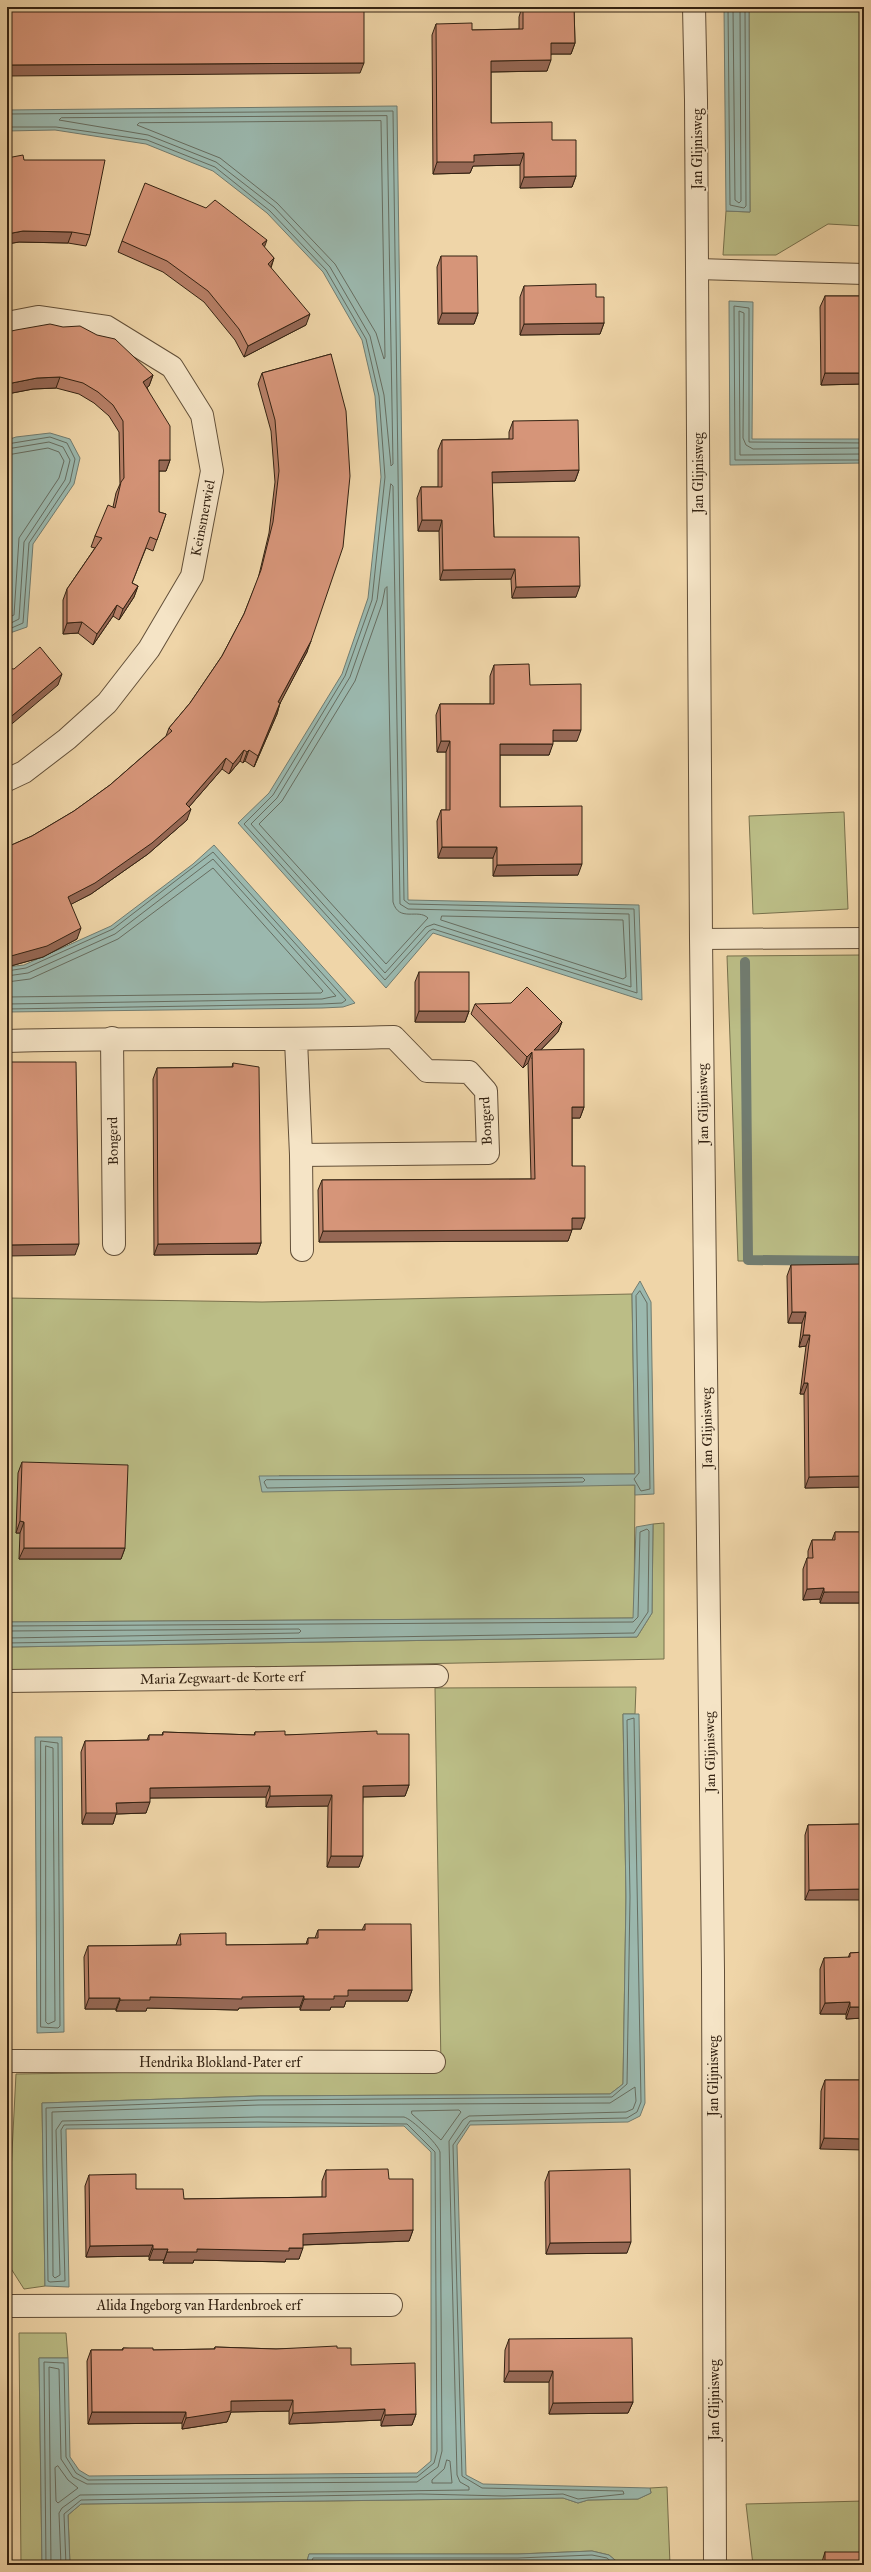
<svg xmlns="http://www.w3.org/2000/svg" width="871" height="2572" font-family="'IM FELL Great Primer',serif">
	<rect width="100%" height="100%" fill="#efd5a8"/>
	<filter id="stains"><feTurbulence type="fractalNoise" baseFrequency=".005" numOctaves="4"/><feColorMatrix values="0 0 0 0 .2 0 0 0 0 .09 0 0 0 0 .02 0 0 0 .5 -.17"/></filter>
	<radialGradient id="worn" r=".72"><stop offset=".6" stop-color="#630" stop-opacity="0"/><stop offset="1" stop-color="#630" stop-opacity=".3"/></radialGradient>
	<g fill="#bbbd86" stroke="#77704c">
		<polygon points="749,7 864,7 864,226 828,224 776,255 723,255 726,211 750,212"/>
		<polygon points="844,812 848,909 753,914 749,816"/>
		<polygon points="864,955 864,1261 738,1261 727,956"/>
		<polygon points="632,1294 635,1474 279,1476 635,1485 634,1618 7,1622 7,1298 262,1302"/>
		<polygon points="664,1523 664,1659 7,1672 7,1647 637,1637 652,1613 653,1524"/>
		<polygon points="636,1687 635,1714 623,1714 626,1897 623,2084 610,2094 259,2096 42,2103 45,2286 24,2289 10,2267 11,2172 16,2074 441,2068 435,1688"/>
		<polygon points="19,2333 66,2333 68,2358 39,2358 42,2565 21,2565"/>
		<polygon points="10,2337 12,2565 7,2565 7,2341"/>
		<polygon points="667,2487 670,2565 621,2565 609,2555 592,2551 518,2554 309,2554 306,2565 70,2565 68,2515 81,2504 563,2498 578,2503 588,2500 638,2499 651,2493 650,2488"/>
		<polygon points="864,2501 864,2565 753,2565 746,2504"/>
	</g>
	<g fill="#9bb8ae" stroke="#717c70">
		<polygon points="724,7 749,7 750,212 726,211"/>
		<polygon points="397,106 408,900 639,905 642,1000 433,933 386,988 238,823 269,793 342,674 368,598 381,477 375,396 362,340 323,272 267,213 213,171 146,144 55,130 7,131 7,110"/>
		<polygon points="729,301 753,302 752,439 864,439 864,463 730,465"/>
		<polygon points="50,433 70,439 80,458 74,484 33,544 27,627 7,634 7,440 16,437"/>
		<polygon points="214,845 355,1003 343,1007 322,1008 7,1012 7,967 24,965 111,926 193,864"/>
		<polygon points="640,1281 651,1302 654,1494 635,1495 635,1485 262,1492 259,1476 635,1474 632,1294"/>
		<polygon points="653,1524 652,1613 637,1637 7,1647 7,1622 633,1618 636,1527"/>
		<polygon points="623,1714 639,1714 645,2103 640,2116 628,2122 470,2125 457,2145 466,2475 483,2484 650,2488 651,2493 638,2499 588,2500 578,2503 563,2498 81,2504 68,2515 70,2565 42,2565 39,2358 68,2358 70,2457 79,2470 89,2476 417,2473 431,2461 431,2152 404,2126 66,2129 69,2287 45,2286 42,2103 259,2096 610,2094 623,2084 626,1897"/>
		<polygon points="35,1737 62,1737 64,2032 37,2033"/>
		<polygon points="592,2551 609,2555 621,2565 306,2565 309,2554 518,2554"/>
	</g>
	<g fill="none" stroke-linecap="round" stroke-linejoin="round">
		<g stroke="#676d60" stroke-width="1">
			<polyline points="728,7 730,205 744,208 746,206 745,7"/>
			<polyline points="733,7 735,200 739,203 741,201 740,7"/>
			<polyline points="7,114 393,111 404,900 409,904 634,909 637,993 433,929 429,931 385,980 244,824 273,795 345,676 372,600 385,477 379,396 366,339 326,270 270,211 215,167 147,140 56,127 7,127"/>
			<polygon points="387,116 393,464 391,466 384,395 370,336 330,267 274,207 216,162 148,135 59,120 61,118"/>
			<polygon points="381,121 385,357 384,359 376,333 335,264 277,203 220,158 137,125 139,123"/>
			<polyline points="864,443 749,442 749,308 734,306 735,460 864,460"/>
			<polyline points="7,444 50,437 67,443 75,459 70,482 29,543 23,623 7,630"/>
			<polyline points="864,448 753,449 746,445 743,438 744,313 739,311 740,455 864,454"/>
			<polyline points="7,449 49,442 63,447 70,460 65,480 24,542 19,619 7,625"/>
			<polyline points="7,455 48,448 59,452 64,461 59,478 19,538 14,615 7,618"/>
			<polygon points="391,484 393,486 400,904 408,909 629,914 631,987 434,924 426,927 385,973 251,824 277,798 350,677 377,600"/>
			<path d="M387,587L393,902C399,923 418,908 428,918L386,964L259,824L282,801L355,681L382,604L385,589Z"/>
			<polygon points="442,916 623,920 626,977 623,979 441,920"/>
			<polyline points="7,971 26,968 113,929 213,852 346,1000 342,1003 322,1004 7,1009"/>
			<polyline points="7,976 28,973 115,934 213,859 336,996 322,999 7,1004"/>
			<polyline points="7,982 30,979 118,939 213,868 323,991 321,993 7,997"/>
			<polygon points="640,1291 647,1303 650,1489 641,1491 634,1479 639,1473 636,1296"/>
			<polygon points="583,1478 585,1480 583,1482 267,1488 264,1482 266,1480"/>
			<polyline points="7,1626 633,1622 638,1617 640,1532 647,1529 649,1531 648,1612 634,1633 7,1643"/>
			<polyline points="7,1631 299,1629 301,1631 299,1633 7,1638"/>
			<polygon points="41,1741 58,1743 60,2026 58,2028 41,2027"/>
			<polygon points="46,1746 53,1748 55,2021 48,2024 46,2022"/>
			<polygon points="412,2111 459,2110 461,2112 441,2140 412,2114"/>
			<polygon points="447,2460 450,2461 452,2483 432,2483 432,2480 444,2469"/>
			<polygon points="58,2466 68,2480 78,2488 58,2503 56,2501 55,2468"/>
			<polyline points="46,2565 44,2362 64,2363 66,2457 76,2473 88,2480 417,2477 434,2463 437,2451 435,2152 407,2124 258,2122 64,2125 61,2130 65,2281 50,2282 48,2281 46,2108 259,2100 612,2097 627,2084 630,1897 627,1720 634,1718 641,2102 637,2112 627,2118 470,2121 453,2145 462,2476 482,2488 623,2491 624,2494 578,2499 563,2494 504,2496 421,2494 81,2500 64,2514 66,2565"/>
			<path d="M51,2565L49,2367L59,2369L61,2459L73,2477L87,2484L417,2482L438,2467L442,2451L440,2152C438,2144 412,2119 404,2117H258L62,2121L56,2130L60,2275L55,2278L53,2276L52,2112L259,2105L610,2103L635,2087L636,2101L633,2109L626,2112L469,2116L463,2120L449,2141L457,2475L460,2482L469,2487V2490L80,2495L62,2508L59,2513L61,2565"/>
			<polyline points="310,2565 313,2558 518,2558 592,2555 607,2558 615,2565"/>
			<polyline points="315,2565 317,2563 518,2563 591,2560 607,2565"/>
		</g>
		<polyline stroke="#717c70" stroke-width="10" points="745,962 748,1260 864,1261"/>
		<g stroke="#624f38" stroke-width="22">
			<g id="service">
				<polyline points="698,269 864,274"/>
				<polyline points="701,939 864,938"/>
			</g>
		</g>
		<g stroke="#624f38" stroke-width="24">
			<g id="minor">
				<polyline points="7,323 38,317 107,327 172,367 202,415 212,471 192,576 149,649 107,703 67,739 24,772 7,780"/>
				<polyline points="112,1038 114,1244"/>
				<path d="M7,1041C136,1037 265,1041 394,1037L427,1071L469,1072L486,1091L488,1153L301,1155L296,1040"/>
				<polyline points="301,1155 302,1250"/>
				<polyline points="7,1681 437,1676"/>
				<polyline points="7,2061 434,2062"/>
				<polyline points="7,2306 391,2305"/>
			</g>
		</g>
		<g stroke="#624f38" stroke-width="24">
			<polyline id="tertiary" points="694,7 696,100 701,939 713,1970 715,2565"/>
		</g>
		<use href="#service" stroke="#f5e4c6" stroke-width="20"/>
		<use href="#minor" stroke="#f5e4c6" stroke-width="22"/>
		<use href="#tertiary" stroke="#f5e4c6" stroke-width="22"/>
	</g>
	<g fill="#b88068" stroke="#332212">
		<polygon points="522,7 574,7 575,43 571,54 551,54 547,71 491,72 491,123 552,140 576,176 572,187 520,188 520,165 473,166 470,173 433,174 432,35 436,24 472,30 519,29 519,17"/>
		<polygon points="7,158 24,160 90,235 86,246 68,243 19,242 7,244"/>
		<polygon points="122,241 264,247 274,258 271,268 306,325 244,357 235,340 204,302 163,272 118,252"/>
		<polygon points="441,256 478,313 474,324 438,324 437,267"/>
		<polygon points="524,286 596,297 604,323 600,334 520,335 520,297"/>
		<polygon points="825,296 864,296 864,376 861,384 821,385 820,307"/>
		<polygon points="7,332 153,375 149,386 147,387 170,460 166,471 159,471 159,512 166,514 153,551 146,548 132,583 138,586 134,597 119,620 113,616 93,645 78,633 63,634 63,600 67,589 95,548 91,547 95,536 113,507 116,493 120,484 119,432 109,416 94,403 79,394 56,388 33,389 7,394"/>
		<polygon points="331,354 307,652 280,703 277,714 254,767 245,761 243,763 240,761 229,774 222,769 189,807 187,820 148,854 91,894 71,904 77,939 43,957 7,967 7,847 32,836 74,811 110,785 166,736 169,728 190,703 222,656 244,614 258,579 269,533 275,482 271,431 258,384 262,373"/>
		<polygon points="513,421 579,470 575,481 492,482 494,537 576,597 512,598 511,579 440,580 439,531 418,531 417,498 421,487 438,487 438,450 442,440 509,439 509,432"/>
		<polygon points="494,665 530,685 577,741 553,741 549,755 500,755 500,807 578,875 493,876 493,858 438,858 437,821 441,810 446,810 446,752 437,752 436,715 440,704 490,704 490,676"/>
		<polygon points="864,819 864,884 862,884 862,824"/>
		<polygon points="419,972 469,1011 465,1022 415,1022 415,982"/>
		<polygon points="475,1004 562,1022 558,1032 541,1050 584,1107 580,1118 572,1118 572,1166 581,1229 572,1229 568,1241 319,1242 318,1190 322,1180 531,1179 528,1063 523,1068 471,1014"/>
		<polygon points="233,1063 261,1243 257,1254 154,1255 153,1079 157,1068 232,1067"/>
		<polygon points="791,1265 864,1487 805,1488 804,1394 800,1394 806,1346 799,1347 802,1323 788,1323 787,1276"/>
		<polygon points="22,1462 125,1548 121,1559 19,1559 20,1533 16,1533 18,1473"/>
		<polygon points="835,1532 864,1532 864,1599 862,1599 860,1603 820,1603 820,1599 803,1600 803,1569 807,1558 808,1558 808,1551 812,1540 832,1540"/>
		<polygon points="163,1732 254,1735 255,1732 285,1735 377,1734 409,1785 405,1796 363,1797 359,1867 327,1867 328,1806 266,1807 266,1797 150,1798 146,1813 116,1814 113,1824 82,1824 81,1752 85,1741 147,1740 149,1735 162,1735"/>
		<polygon points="864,1824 805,1900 805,1835 808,1825"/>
		<polygon points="365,1924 412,1990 408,2001 346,2001 344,2007 331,2007 330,2010 300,2010 300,2007 239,2008 238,2010 147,2008 146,2011 116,2011 116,2009 85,2009 84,1957 88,1946 176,1945 180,1934 226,1945 306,1944 308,1938 315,1938 318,1930 362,1930"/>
		<polygon points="864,1952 864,2018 846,2019 846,2014 820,2014 820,1969 824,1958 848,1958 850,1953"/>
		<polygon points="825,2080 864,2080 820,2149 821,2091"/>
		<polygon points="326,2170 389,2179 413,2230 409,2241 303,2245 299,2259 286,2259 285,2262 194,2260 193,2263 163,2263 164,2260 149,2260 149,2256 86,2257 85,2186 89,2175 136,2189 184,2199 322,2197 322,2181"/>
		<polygon points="549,2171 627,2253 546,2254 545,2182"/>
		<polygon points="509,2339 633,2402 628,2413 549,2414 549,2382 504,2382 505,2350"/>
		<polygon points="215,2347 276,2349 337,2348 351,2365 416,2414 412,2425 381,2426 381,2420 289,2424 289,2411 231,2412 227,2422 182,2429 182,2423 88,2424 87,2361 91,2350 122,2350 123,2348 153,2350 214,2349"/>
		<polygon points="825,2552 864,2565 821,2565"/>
	</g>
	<g fill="#966855" stroke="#332212">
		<polygon points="551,43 575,43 571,54 547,54"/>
		<polygon points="551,60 547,71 487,72 491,61"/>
		<polygon points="364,63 360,73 7,76 7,65"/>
		<polygon points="524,153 520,165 473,166 470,173 433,174 437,162 474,155"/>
		<polygon points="576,176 572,187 520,188 524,177"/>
		<polygon points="23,231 72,232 68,243 19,242 7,244 7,234"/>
		<polygon points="267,240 263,251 262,244"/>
		<polygon points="274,258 270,269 268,264"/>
		<polygon points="442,313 478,313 474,324 438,324"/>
		<polygon points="310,314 306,325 244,357 248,346"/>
		<polygon points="604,323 600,334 520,335 524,324"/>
		<polygon points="825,373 864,373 864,376 861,384 821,385"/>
		<polygon points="153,375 149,386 139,393 143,382"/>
		<polygon points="60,377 56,388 33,389 7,394 7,385 12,383 37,378"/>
		<polygon points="159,460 170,460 166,471 155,471"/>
		<polygon points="579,470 575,481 488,483 492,472"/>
		<polygon points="422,520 442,520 439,531 418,531"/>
		<polygon points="515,569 511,579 440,580 443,570"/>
		<polygon points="138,586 134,597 119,620 123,609"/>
		<polygon points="580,586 576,597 512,598 516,587"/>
		<polygon points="117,605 113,616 93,645 97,634"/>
		<polygon points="82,622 78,633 63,634 67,623"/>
		<polygon points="311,641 307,652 275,713 278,702"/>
		<polygon points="62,674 58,685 7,728 7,720"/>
		<polygon points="280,703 277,714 254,767 258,756"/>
		<polygon points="553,730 581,730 577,741 549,741"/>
		<polygon points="441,741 450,741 446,752 437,752"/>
		<polygon points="500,744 553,744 549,755 496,755"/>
		<polygon points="244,750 240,761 229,774 233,764"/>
		<polygon points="249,750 245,761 243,763 247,752"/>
		<polygon points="226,758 222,769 182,815 186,804"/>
		<polygon points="191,809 187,820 148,854 91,894 64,908 68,897"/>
		<polygon points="442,847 497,847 493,858 438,858"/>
		<polygon points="582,864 578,875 493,876 497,865"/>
		<polygon points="864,878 864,884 862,884"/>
		<polygon points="81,928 77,939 43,957 7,967 11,956"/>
		<polygon points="419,1011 469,1011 465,1022 415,1022"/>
		<polygon points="562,1022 558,1032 532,1059 534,1050"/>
		<polygon points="532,1052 528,1063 523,1068 527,1057"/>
		<polygon points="572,1107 584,1107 580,1118 568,1118"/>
		<polygon points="572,1218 585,1218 581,1229 568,1229"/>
		<polygon points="572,1230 568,1241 319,1242 323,1231"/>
		<polygon points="261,1243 257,1254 154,1255 158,1244"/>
		<polygon points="79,1244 75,1255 7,1256 7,1245"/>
		<polygon points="792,1312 806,1312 802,1323 788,1323"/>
		<polygon points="803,1335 810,1335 806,1346 799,1347"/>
		<polygon points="804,1383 808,1383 804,1394 800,1394"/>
		<polygon points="864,1476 864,1487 805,1488 809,1477"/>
		<polygon points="20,1521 24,1522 20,1533 16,1533"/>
		<polygon points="24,1548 125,1548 121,1559 19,1559"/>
		<polygon points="824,1588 820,1599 803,1600 807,1589"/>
		<polygon points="864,1589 864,1599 862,1599 860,1603 820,1603 824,1592"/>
		<polygon points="409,1785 405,1796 359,1797 363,1786"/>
		<polygon points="270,1786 266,1797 146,1798 150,1788"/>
		<polygon points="332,1795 328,1806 266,1807 270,1796"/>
		<polygon points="150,1802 146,1813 116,1814 113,1824 82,1824 86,1813 116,1803"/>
		<polygon points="331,1856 363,1856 359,1867 327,1867"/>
		<polygon points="864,1889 864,1900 805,1900 809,1890"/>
		<polygon points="348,1990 412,1990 408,2001 346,2001 344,2007 331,2007 330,2010 300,2010 304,1999 334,1996"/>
		<polygon points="304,1996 300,2007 239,2008 238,2010 147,2008 146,2011 116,2011 120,2000 150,1997"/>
		<polygon points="89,1998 120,1998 116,2009 85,2009"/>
		<polygon points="850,2002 846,2014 820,2014 825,2003"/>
		<polygon points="850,2007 864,2007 864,2018 846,2019"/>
		<polygon points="824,2138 864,2139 864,2150 820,2149"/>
		<polygon points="413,2230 409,2241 299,2245 303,2234"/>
		<polygon points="631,2242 627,2253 546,2254 550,2243"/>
		<polygon points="153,2245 149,2256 86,2257 90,2246"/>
		<polygon points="303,2248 299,2259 286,2259 285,2262 194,2260 193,2263 163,2263 167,2252 197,2249"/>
		<polygon points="153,2249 168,2249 164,2260 149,2260"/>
		<polygon points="509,2371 553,2371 549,2382 504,2382"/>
		<polygon points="293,2400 289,2411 231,2412 227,2422 182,2429 186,2418 231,2401"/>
		<polygon points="633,2402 628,2413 549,2414 553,2403"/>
		<polygon points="385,2409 381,2420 289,2424 293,2413"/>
		<polygon points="92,2412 186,2412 182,2423 88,2424"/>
		<polygon points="416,2414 412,2425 381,2426 385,2415"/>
	</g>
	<g fill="#d69579" stroke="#332212">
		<polygon points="7,7 364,7 364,63 7,65"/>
		<polygon points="523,7 574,7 575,43 551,43 551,60 491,61 491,123 552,122 552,140 576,140 576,176 524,177 524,153 474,155 474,162 437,162 436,24 472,23 472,30 523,29"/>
		<polygon points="23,155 24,160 105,160 90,235 72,232 23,231 7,234 7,158"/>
		<polygon points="145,183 206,208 215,200 267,240 262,244 274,258 268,264 310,314 248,346 239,329 208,291 167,261 122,241"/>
		<polygon points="441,256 477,256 478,313 442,313"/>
		<polygon points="596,284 596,297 604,297 604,323 524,324 524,286"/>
		<rect x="825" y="296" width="39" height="77"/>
		<polygon points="50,324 63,327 80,326 97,335 115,339 153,375 143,382 170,426 170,460 159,460 159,512 166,514 157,540 150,537 132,583 138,586 123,609 117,605 97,634 82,622 67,623 67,589 102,538 95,536 108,505 115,508 121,482 124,478 123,421 113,405 98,392 83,383 60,377 37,378 12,383 7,385 7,332 16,330"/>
		<polygon points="331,354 346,411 350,476 343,547 311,641 278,702 280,703 258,756 249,750 247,752 244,750 233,764 226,758 186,804 191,809 152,843 95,883 68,897 81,928 47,946 11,956 8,945 7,946 7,847 32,836 74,811 110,785 172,731 169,728 190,703 222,656 244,614 261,570 273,522 279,471 275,420 262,373"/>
		<polygon points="578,420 579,470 492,472 494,537 579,537 580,586 516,587 515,569 443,570 442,520 422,520 421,487 442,487 442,440 513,439 513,421"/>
		<polygon points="40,647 62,674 7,720 7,668 14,669"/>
		<polygon points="529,664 530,685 581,684 581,730 553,730 553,744 500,744 500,807 582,806 582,864 497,865 497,847 442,847 441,810 450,810 450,741 441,741 440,704 494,704 494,665"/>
		<rect x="419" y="972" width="50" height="39"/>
		<polygon points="527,987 562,1022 534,1050 584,1049 584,1107 572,1107 572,1166 585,1166 585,1218 572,1218 572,1230 323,1231 322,1180 535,1179 532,1052 527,1057 475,1004 511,1003"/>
		<polygon points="7,1062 76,1062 79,1244 7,1245"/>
		<polygon points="233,1063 259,1067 261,1243 158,1244 157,1068 233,1067"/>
		<polygon points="864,1264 864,1476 809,1477 808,1383 804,1383 810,1335 803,1335 806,1312 792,1312 791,1265"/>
		<polygon points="22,1462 128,1465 125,1548 24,1548 24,1522 20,1521"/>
		<polygon points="835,1532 864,1532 864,1592 824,1592 824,1588 807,1589 807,1558 813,1558 812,1540 835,1540"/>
		<polygon points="285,1731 285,1735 377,1731 377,1734 409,1734 409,1785 363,1786 363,1856 331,1856 332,1795 270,1796 270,1786 150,1788 150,1802 116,1803 117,1813 86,1813 85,1741 149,1740 149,1735 163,1735 163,1732 255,1735 255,1732"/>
		<polygon points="864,1824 864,1889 809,1890 808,1825"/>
		<polygon points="365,1924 411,1924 412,1990 348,1990 348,1996 334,1996 334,1999 304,1999 304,1996 242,1997 242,1999 150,1997 150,2000 120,2000 120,1998 89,1998 88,1946 181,1945 180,1934 226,1933 226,1945 308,1944 308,1938 318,1938 318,1930 365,1930"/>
		<polygon points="864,1952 864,2007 850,2007 850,2002 825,2003 824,1958 850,1957 850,1953"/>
		<polygon points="825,2080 864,2080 864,2139 824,2138"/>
		<polygon points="388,2169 389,2179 413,2179 413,2230 303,2234 303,2248 289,2248 289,2251 197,2249 197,2252 167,2252 168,2249 153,2249 153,2245 90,2246 89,2175 136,2174 136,2189 183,2189 184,2199 326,2197 326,2170"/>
		<polygon points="630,2169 631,2242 550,2243 549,2171"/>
		<polygon points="632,2338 633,2402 553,2403 553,2371 509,2371 509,2339"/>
		<polygon points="337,2346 337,2348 351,2348 351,2365 415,2363 416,2414 385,2415 385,2409 293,2413 293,2400 231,2401 231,2411 186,2418 186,2412 92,2412 91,2350 123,2350 123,2348 153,2348 153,2350 215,2349 215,2347 276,2349"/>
		<rect x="825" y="2552" width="39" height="13"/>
	</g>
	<g text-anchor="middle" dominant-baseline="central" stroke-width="4" stroke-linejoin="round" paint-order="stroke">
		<g font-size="14" fill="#332212" stroke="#f5e4c6">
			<text transform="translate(697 149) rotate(-90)">Jan Glijnisweg</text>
			<text transform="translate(698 473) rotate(-90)">Jan Glijnisweg</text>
			<text transform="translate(203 518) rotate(-79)">Keinsmerwiel</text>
			<text transform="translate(703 1104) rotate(-91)">Jan Glijnisweg</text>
			<text transform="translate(486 1121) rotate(-93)">Bongerd</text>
			<text transform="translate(113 1141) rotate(-91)">Bongerd</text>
			<text transform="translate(707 1428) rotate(-91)">Jan Glijnisweg</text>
			<text transform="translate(222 1678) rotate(-1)">Maria Zegwaart-de Korte erf</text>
			<text transform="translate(710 1752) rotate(-91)">Jan Glijnisweg</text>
			<text x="220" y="2062">Hendrika Blokland-Pater erf</text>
			<text transform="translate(713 2076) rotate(-90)">Jan Glijnisweg</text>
			<text x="199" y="2305">Alida Ingeborg van Hardenbroek erf</text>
			<text transform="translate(714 2400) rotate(-90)">Jan Glijnisweg</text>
		</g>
	</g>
	<rect width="871" height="2572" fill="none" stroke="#efd5a8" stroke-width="24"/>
	<rect x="8" y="8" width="855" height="2556" fill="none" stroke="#332212" stroke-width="2"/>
	<rect x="12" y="12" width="847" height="2548" fill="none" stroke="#332212"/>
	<rect width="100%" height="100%" filter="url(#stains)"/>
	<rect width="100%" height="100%" fill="url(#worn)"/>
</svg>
